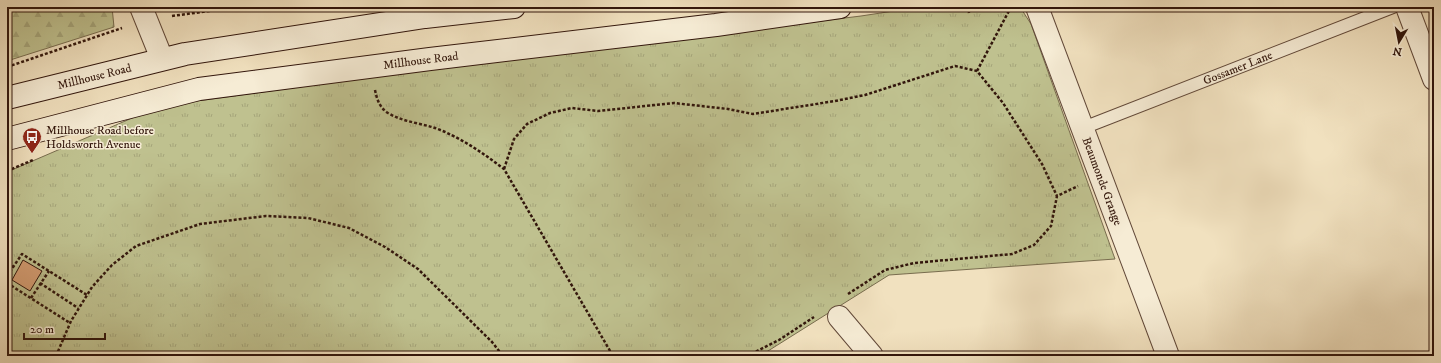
<svg xmlns="http://www.w3.org/2000/svg" width="1441" height="363" font-family="'IM FELL DW Pica',serif">
	<defs>
		<pattern id="forest-firs" width="22" height="20" patternUnits="userSpaceOnUse"><rect width="22" height="20" fill="#bfc18f"/><path d="M5 1l3.5 6h-7zM16 11l3.5 6h-7z" fill="#a5a57a"/></pattern>
		<pattern id="park-tufts" width="24" height="20" patternUnits="userSpaceOnUse"><rect width="24" height="20" fill="#bfc18f"/><path d="M3 7l-1-3M5 7V3M7 7l1-3M15 17l-1-3M17 17v-4M19 17l1-3" fill="none" stroke="#a5a57a"/></pattern>
	</defs>
	<rect width="100%" height="100%" fill="#f1e1bf"/>
	<filter id="stains"><feTurbulence type="fractalNoise" baseFrequency=".005" numOctaves="4"/><feColorMatrix values="0 0 0 0 .2 0 0 0 0 .09 0 0 0 0 .02 0 0 0 .5 -.17"/></filter>
	<radialGradient id="worn" r=".72"><stop offset=".6" stop-color="#630" stop-opacity="0"/><stop offset="1" stop-color="#630" stop-opacity=".3"/></radialGradient>
	<polygon fill="url(#forest-firs)" stroke="#786c4e" points="7,7 112,7 114,27 7,61"/>
	<polygon fill="url(#park-tufts)" stroke="#786c4e" points="920,7 1020,7 1031,24 1115,259 889,275 760,356 7,356 7,172 160,106 431,69 861,16"/>
	<polygon fill="#d59d73" stroke="#32160c" points="23,260 42,271 30,291 12,280"/>
	<g fill="none" stroke-linecap="round" stroke-linejoin="round">
		<g stroke="#624939" stroke-width="14">
			<g id="service">
				<path id="s1" d="M1083,128L1393,7"/>
			</g>
		</g>
		<g stroke="#624939" stroke-width="24">
			<g id="minor">
				<polyline points="141,7 162,59"/>
				<path id="s2" d="M1037,7L1168,356"/>
				<polyline points="839,317 872,356"/>
			</g>
		</g>
		<g stroke="#624939" stroke-width="24">
			<polyline id="tertiary" points="1407,7 1434,79"/>
		</g>
		<g stroke="#32160c" stroke-width="24">
			<g id="secondary">
				<path id="s3" d="M7,98L185,54L425,17L514,7"/>
				<path id="s4" d="M7,139L199,89L430,59L716,25L840,7"/>
			</g>
		</g>
		<g stroke="#32160c" stroke-width="2.5" stroke-dasharray="3 2" stroke-linecap="butt">
			<polyline points="968,7 969,13"/>
			<polyline points="172,16 239,7"/>
			<polyline points="7,67 122,28"/>
			<polyline points="977,71 1011,7"/>
			<path d="M375,90C377,100 380,108 388,113C403,122 420,123 435,128C460,137 483,153 504,169L613,356"/>
			<polyline points="504,169 514,139 527,124 550,113 572,108 598,111 674,103 728,109 753,114 835,101 865,95 955,66 977,71 1003,103 1042,164 1057,196"/>
			<polyline points="7,171 33,160"/>
			<polyline points="7,264 13,267"/>
			<polyline points="7,276 22,254 87,295"/>
			<polyline points="7,283 70,323"/>
			<polyline points="40,283 78,308"/>
			<polyline points="848,294 885,270 914,263 1012,254 1034,245 1051,226 1057,196 1078,186"/>
			<polyline points="31,298 49,271"/>
			<polyline points="56,356 71,321 92,287 112,265 136,246 200,224 266,216 308,218 349,228 385,247 418,269 492,342 503,356"/>
			<polyline points="622,356 625,354 665,356"/>
			<polyline points="747,356 779,340 814,317"/>
		</g>
		<use href="#service" stroke="#f6ecd5" stroke-width="12"/>
		<use href="#minor" stroke="#f6ecd5" stroke-width="22"/>
		<use href="#tertiary" stroke="#f6ecd5" stroke-width="22"/>
		<use href="#secondary" stroke="#f6ecd5" stroke-width="22"/>
	</g>
	<defs>
		<g id="bus-pin" transform="scale(1)"><path d="M0 17L-7.5 6A9.5 9.5 0 1 1 7.5 6Z" fill="#8f2418" stroke="#f6ecd5"/><path d="M-5-6H5V4H4V6H2V4H-2V6H-4V4H-5ZM-3.5-4V0h7V-4ZM-3.5 1.2v1.5H-2V1.2ZM2 1.2v1.5H3.5V1.2Z" fill="#fff"/></g>
	</defs>
	<g fill-rule="evenodd">
		<use href="#bus-pin" x="32" y="137"/>
	</g>
	<g text-anchor="middle" dominant-baseline="central" stroke-width="3" stroke-linejoin="round" paint-order="stroke">
		<g font-size="12" fill="#32160c" stroke="#f6ecd5">
			<text stroke="none"><textPath href="#s4" startOffset="422">Millhouse Road</textPath></text>
			<text stroke="none"><textPath href="#s1" startOffset="166">Gossamer Lane</textPath></text>
			<text stroke="none"><textPath href="#s3" startOffset="90">Millhouse Road</textPath></text>
			<text stroke="none"><textPath href="#s2" startOffset="186">Beaumonde Grange</textPath></text>
		</g>
		<g font-size="12" fill="#32160c" stroke="#f6ecd5" text-anchor="start">
			<text x="46" y="130">Millhouse Road before<tspan x="46" dy="14">Holdsworth Avenue</tspan></text>
		</g>
	</g>
	<rect width="1441" height="363" fill="none" stroke="#f1e1bf" stroke-width="24"/>
	<rect x="8" y="8" width="1425" height="347" fill="none" stroke="#32160c" stroke-width="2"/>
	<rect x="12" y="12" width="1417" height="339" fill="none" stroke="#32160c"/>
	<g transform="translate(1399 42) rotate(190)" stroke="#f6ecd5" stroke-width="3" paint-order="stroke">
	<path d="M0-3L7 15L0 10L-7 15Z" fill="#32160c"/>
	<text y="-6" font-size="11" font-weight="bold" text-anchor="middle" fill="#32160c">N</text>
	</g>
	<path d="M24 333v6h81v-6" fill="none" stroke="#32160c" stroke-width="2"/>
	<text x="30" y="333" font-size="12" fill="#32160c" stroke="#f6ecd5" stroke-width="3" paint-order="stroke">20 m</text>
	<rect width="100%" height="100%" filter="url(#stains)"/>
	<rect width="100%" height="100%" fill="url(#worn)"/>
</svg>
